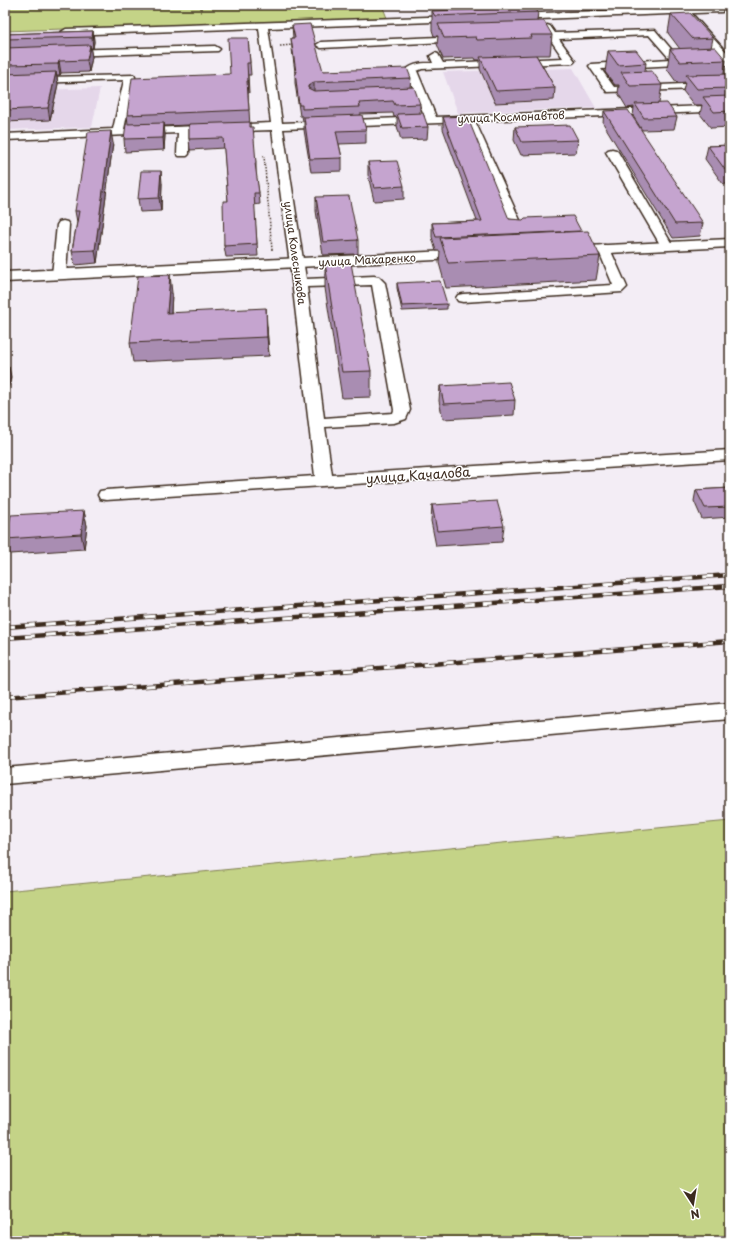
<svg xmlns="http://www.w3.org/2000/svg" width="735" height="1246" viewBox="0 0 735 1246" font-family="'Playpen Sans',sans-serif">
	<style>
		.built { fill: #e5d7ea }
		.green { fill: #c4d387; stroke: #807e52 }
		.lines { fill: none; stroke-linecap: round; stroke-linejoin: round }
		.minor-casing { stroke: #3b2a1e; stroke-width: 3 }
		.major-casing { stroke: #3b2a1e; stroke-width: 3 }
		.path { stroke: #3b2a1e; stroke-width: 1.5; stroke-dasharray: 1.5 1.5; stroke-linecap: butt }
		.minor { fill: #fff; fill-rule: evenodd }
		.major { fill: #fff; fill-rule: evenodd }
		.rail-casing { stroke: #3b2a1e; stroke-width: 4.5 }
		.rail { stroke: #fff; stroke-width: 3; stroke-dasharray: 10; stroke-linecap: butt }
		.wall { fill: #a98db2; stroke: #3b2a1e }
		.shaded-wall { fill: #8a7391; stroke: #3b2a1e }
		.building { fill: #c5a4cf; stroke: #3b2a1e }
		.labels { text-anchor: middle; stroke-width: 3; stroke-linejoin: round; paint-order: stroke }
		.far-street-label { font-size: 11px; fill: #3b2a1e; stroke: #fff }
		.street-label { font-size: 13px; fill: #3b2a1e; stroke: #fff }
	</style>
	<rect width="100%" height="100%" fill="#f3edf5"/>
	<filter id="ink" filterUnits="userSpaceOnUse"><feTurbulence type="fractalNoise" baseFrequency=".025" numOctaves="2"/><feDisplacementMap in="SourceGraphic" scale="8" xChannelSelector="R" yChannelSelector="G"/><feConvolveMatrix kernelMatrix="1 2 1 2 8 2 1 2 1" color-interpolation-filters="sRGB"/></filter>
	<g filter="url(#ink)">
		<g class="built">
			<path d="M573 68 596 108 458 113 443 72Z"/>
			<path d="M100 88 92 127 5 130V91Z"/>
		</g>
		<g class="green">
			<path d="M5 5H382L387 18 5 31Z"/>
			<path d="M730 821V1241H5V891Z"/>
		</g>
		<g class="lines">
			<g class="minor-casing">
				<g id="minor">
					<path d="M719 7 723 10 722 12 512 20 507 17 512 14Z"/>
					<path d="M457 16 462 19 460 21 268 28 282 123 425 117 406 70C413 63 423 63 433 63L430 56 435 53 438 54 443 63 563 58 550 39 526 40 521 37 526 34 546 33 542 28 547 25 550 26 555 33 655 30 682 62 677 65 601 69 614 87 730 82V88L607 92 589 66 591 64 670 59 649 35 559 39 575 61 573 63 422 69 417 71 436 117 730 105V111L475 121 524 229 522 232H514L512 229 465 122 283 129 306 279 374 276 379 277 385 283 410 410 406 419 394 423 325 427 332 475 730 450V460L106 500 100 499 98 495 100 491 106 490 315 476 290 264 272 130 189 133V154L187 156H179L177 154 178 133 5 140V134L113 129 124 80 5 84V78L134 75 135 77 124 129 271 123 259 28 66 35 61 32 66 29ZM372 285 394 410 393 413 324 418 307 287Z"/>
					<path d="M463 36 466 37 468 39 466 41 321 48 316 45 321 42Z"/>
					<path d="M215 46 220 49 218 51 64 56 59 53 64 50Z"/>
					<path d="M612 149 616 150 618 152 673 246 672 249H662L661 246 606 152 608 150Z"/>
					<path d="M63 221 67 222 69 225 66 275 64 278H54L52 275 57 225 59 222Z"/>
					<path d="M604 245 609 246 610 249 627 287 622 292 463 302 458 301 456 298 458 295 463 294 613 285 598 249 599 246Z"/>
					<path d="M730 703V719L5 784V768Z"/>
				</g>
			</g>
			<g class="major-casing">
				<g id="major">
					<path d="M673 5H684L730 56V66L726 65Z"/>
					<path d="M730 239V247L567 255 562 254 560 251 562 248 567 247Z"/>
					<path d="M469 250 474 252 477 255 474 258 5 282V272Z"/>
				</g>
			</g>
			<g class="path">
				<path d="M201 5V14"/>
				<path d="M280 46 293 45"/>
				<path d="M264 156 272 250"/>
			</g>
			<use href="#minor" class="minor"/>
			<use href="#major" class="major"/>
			<g class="rail-casing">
				<g id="rail">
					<path d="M5 627 730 575"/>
					<path d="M5 638 730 586"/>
					<path d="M5 697 730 641"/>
				</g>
			</g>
			<use href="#rail" class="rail"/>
		</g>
		<g class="wall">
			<path d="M432 11 538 12 537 21 552 35 550 55H536L555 88 554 100 495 103 480 69V60H476L475 58 443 59 437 44 438 36H434L432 30Z"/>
			<path d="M671 14 713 38 711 48 726 60 724 74H730V127L711 128 700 114 702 105H694L683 91 685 82 677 83 667 69 670 49H680L668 33Z"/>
			<path d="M292 25 323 71 411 78 410 87 420 104V113L428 127 427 139 401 140 397 126V117H394L393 113 360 114 366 130V143L339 144 342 158V171L311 172 304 130V121H303L302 116H300L295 83V72L292 49 291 38H293Z"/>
			<path d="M93 31 94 42 93 48H90L92 57 89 72 61 73 60 75H57L58 84 50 120 5 122V34Z"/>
			<path d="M248 38 251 75H248L249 93H248L250 127 256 163V174L259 193 260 204 254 205 258 256 226 257 224 246 228 201 224 148 190 150 189 139V125L164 126 165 135 164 150 125 152 124 139 128 124 127 115 230 74Z"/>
			<path d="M608 51 646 63 645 71 662 85 659 103 677 117 674 129 642 130 633 116 634 107 627 108 618 93 619 85H615L605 72Z"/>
			<path d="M604 111 703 223 700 236 673 238 603 123Z"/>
			<path d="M443 117 509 219 581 231 580 232 600 256 596 280 446 288 439 263 440 251H436L432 237V223L477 221 443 129Z"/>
			<path d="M515 127 578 140 576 153 521 155 514 140Z"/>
			<path d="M113 143 97 263 75 265 72 251 77 222 75 211Z"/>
			<path d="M730 145V184H723L705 159 708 146Z"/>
			<path d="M368 162 404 186V199L374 201 368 175Z"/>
			<path d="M162 183 161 211 140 212 138 199Z"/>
			<path d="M316 197 358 240V254L323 255 316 211Z"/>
			<path d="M325 263 371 371V397L342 398 325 288Z"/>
			<path d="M397 283 447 304V309L402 311 397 288Z"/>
			<path d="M172 293 171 312 267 327 269 356 133 362 130 343Z"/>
			<path d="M440 386 515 400 514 415 443 419 439 401Z"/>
			<path d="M730 488V517L702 519 694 501 696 490Z"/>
			<path d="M432 505 504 526 502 542 436 546 431 521Z"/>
			<path d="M84 511 87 526 84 549 10 554 6 539Z"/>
		</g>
		<g class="shaded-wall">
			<path d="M93 31 94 42 93 48 92 37Z"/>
			<path d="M90 45 92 57 89 72 87 60Z"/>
			<path d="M59 61 61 73 60 75 58 64Z"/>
			<path d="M56 72 58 84 50 120 48 108Z"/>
			<path d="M314 82V94L308 97V86Z"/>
			<path d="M164 123 165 135 164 150 163 138Z"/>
			<path d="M111 131 113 143 97 263 95 250Z"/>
			<path d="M161 171 162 183 161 211 159 198Z"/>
			<path d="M170 275 172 293 170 331 167 313Z"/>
			<path d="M266 308 267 327 269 356 267 337Z"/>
			<path d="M9 367 11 377 5 402V384Z"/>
			<path d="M84 511 87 526 84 549 81 534Z"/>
		</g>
		<g class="building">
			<path d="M535 7 538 12 435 16 432 11Z"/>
			<path d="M690 13 713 38 693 39 671 14Z"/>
			<path d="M544 21 552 35H531L532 38 477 40 476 37 444 38 438 24Z"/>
			<path d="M310 24 323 71 407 68 411 78 314 82 308 86V88L314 91 414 87 420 104 395 105 393 101 359 103 360 107 302 109V105H299L295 72H296L291 38H295L292 25Z"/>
			<path d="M93 31 92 37 5 39V34Z"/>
			<path d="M228 38H248L250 63H247L248 81H247L249 110 127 115 132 78 230 74Z"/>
			<path d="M90 45 87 60 59 61 58 64 5 65V48Z"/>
			<path d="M715 47 726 60 680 62 670 49Z"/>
			<path d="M636 50 646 63 618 65 608 51Z"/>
			<path d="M536 55 555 88 496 91 480 57Z"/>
			<path d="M652 71 662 85 630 86 621 72Z"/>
			<path d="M56 72 48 108 5 110V74Z"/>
			<path d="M730 74V88L697 89 686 75Z"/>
			<path d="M730 96V111L714 112 703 97Z"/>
			<path d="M667 103 677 117 644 118 635 104Z"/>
			<path d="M628 110 703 223 675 224 604 111Z"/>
			<path d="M423 113 428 127 402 128 397 114Z"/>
			<path d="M362 115 366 130 336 131 342 158 310 159 304 117Z"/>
			<path d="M467 116 509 219 523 220 525 218 573 216 581 231 436 237 432 223 482 221 443 117Z"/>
			<path d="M250 122V127H253L256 163H255L259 193H254L257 244 224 246 223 201H228L223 138 189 139V124Z"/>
			<path d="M164 123 163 138 124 139 126 124Z"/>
			<path d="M570 125 578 140 522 142 515 127Z"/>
			<path d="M111 131 95 250 72 251 79 211H75L88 132Z"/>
			<path d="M730 145V171H726L708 146Z"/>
			<path d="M397 161 404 186 374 188 368 162Z"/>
			<path d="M141 171H161L159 198 138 199Z"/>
			<path d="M349 196 358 240 323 242 316 197Z"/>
			<path d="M588 231 600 256 448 263 440 238Z"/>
			<path d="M325 263H351L371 371 342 372Z"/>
			<path d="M170 275 167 313 266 308 267 337 130 343 138 276Z"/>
			<path d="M440 281 447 304 402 306 397 283Z"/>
			<path d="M5 367H9L5 384Z"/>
			<path d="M509 382 515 400 444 404 440 386Z"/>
			<path d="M730 488V507L705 508 696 490Z"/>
			<path d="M497 501 504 526 437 531 432 505Z"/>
			<path d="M84 511 81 534 6 539 11 515Z"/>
		</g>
	</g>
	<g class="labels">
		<g class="far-street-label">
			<text transform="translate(511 117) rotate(-2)" y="4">улица Космонавтов</text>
			<text transform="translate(295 253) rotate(82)" y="4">улица Колесникова</text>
			<text transform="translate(367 260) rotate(-3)" y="4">улица Макаренко</text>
		</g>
		<g class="street-label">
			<text transform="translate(418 475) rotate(-4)" y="5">улица Качалова</text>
		</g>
	</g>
	<rect width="735" height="1246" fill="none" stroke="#fff" stroke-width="20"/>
	<rect x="10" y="10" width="715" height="1226" fill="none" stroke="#3b2a1e" stroke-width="1.5" filter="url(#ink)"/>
	<g transform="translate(693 1204) rotate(168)" stroke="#ffffff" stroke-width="3" paint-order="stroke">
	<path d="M0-3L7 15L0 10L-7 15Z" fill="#3b2a1e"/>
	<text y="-6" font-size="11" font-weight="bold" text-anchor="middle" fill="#3b2a1e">N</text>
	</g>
</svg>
